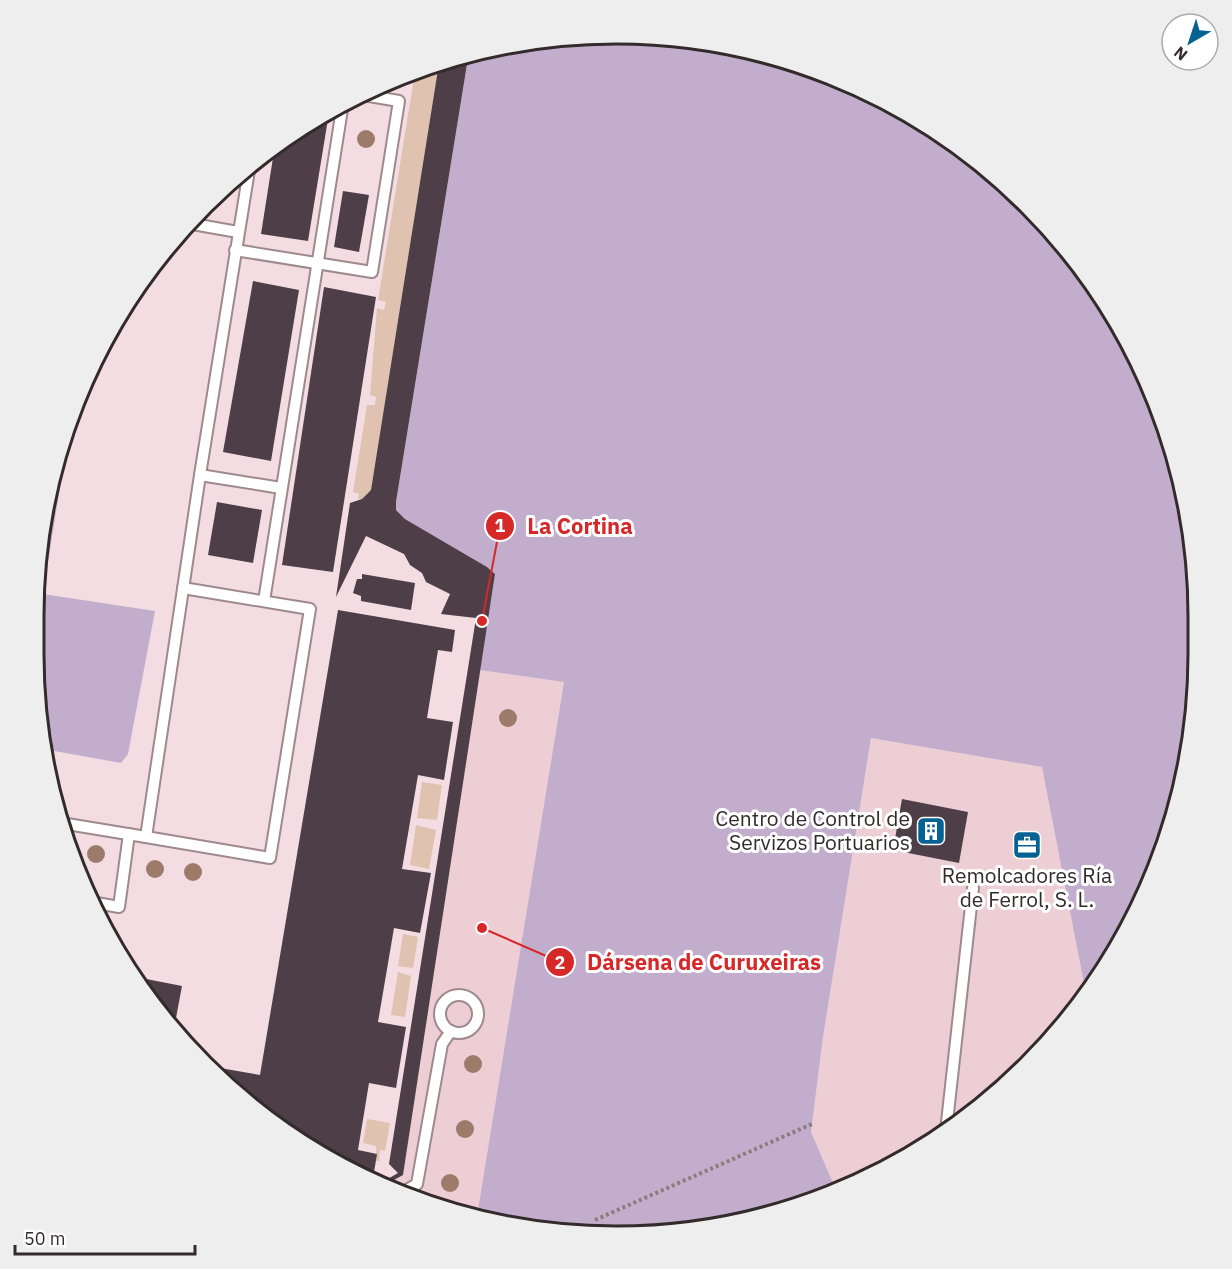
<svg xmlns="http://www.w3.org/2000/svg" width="1232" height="1269" viewBox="0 0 1232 1269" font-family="'IBM Plex Sans',sans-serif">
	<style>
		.built { fill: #edced5 }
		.green { fill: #dfc2b0 }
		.water { fill: #c2aecc }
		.building { fill: #4d3e48 }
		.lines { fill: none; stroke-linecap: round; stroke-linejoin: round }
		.service-casing { stroke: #9e898d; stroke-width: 14 }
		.path { stroke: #8b7c7f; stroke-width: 4; stroke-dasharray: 3 3; stroke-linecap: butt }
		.service { stroke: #fff; stroke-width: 10 }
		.tree { fill: #9d7b6a }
		.labels { text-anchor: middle; stroke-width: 6; stroke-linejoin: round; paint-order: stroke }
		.poi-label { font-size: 21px; fill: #332a2c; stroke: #fff; text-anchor: end }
		.rim { fill: none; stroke: #332a2c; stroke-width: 3 }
		.leader { fill: none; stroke: #d62828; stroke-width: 2 }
		.callout-dot { fill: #d62828; stroke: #fff; stroke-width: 2 }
		.mark-label { font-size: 18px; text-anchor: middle; font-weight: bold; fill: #fff }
		.callout-label { font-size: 22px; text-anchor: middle; font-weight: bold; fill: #d62828; stroke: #fff; stroke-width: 6; stroke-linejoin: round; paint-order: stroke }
	</style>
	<rect width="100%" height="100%" fill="#f4dde2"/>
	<g class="built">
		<path d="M480 670 564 682 477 1216 428 1205 385 1185 403 1175Z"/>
		<path d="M871 738 1042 767 1086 994 1055 1037 971 1116 874 1176 836 1190 811 1133 823 1037Z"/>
	</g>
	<g class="green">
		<path d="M439 63 371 490 362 499H358L359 494 353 492 367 405H375L376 397 370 395 377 308 384 310 386 302 378 300 415 72 422 73 423 69Z"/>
		<path d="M422 782 442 785 437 820 417 818Z"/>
		<path d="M416 825 436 830 429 869 410 865Z"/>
		<path d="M403 934 418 937 413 968 398 966Z"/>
		<path d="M398 972 411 976 405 1017 391 1015Z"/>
		<path d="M367 1119 390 1123 385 1151 380 1150 379 1161H376V1146L363 1143Z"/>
	</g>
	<g class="water">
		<path d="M578 34 692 38 804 64 908 111 1001 178 1079 261 1139 358 1179 465 1198 578 1194 729 1168 840 1121 944 1086 994 1042 767 871 738 823 1037 811 1132 836 1190 767 1216 654 1235 540 1231 477 1216 564 682 480 670 495 574 487 567 405 519 396 510V502L469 52Z"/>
		<path d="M72 411 43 594 155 611 128 754 121 763 43 749 33 653 38 540 64 428Z"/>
	</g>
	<g class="building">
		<path d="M469 52 396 502V510L405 519 487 567 495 574 403 1175 385 1185 366 1177 386 1180 398 1173 389 1164 476 618 441 614 450 594 426 582 422 573 410 565 404 554 366 536 336 597 350 503 362 499 371 490 439 63Z"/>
		<path d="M411 73 410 80 398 78 407 75Z"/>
		<path d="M319 117 328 119 308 241 261 234 275 145Z"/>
		<path d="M343 191 369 195 359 252 334 247Z"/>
		<path d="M253 281 299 290 271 461 223 452Z"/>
		<path d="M324 287 376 297 333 572 282 565Z"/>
		<path d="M217 502 262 510 253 563 208 555Z"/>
		<path d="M362 574 415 583 411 610 361 601V596L353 593 357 579H362Z"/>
		<path d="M338 610 455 630 452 652 438 650 427 718 453 722 444 780 418 775 402 869 431 873 420 933 394 928 378 1022 406 1027 396 1088 369 1083 358 1150 377 1154 374 1172H356L324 1158 203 1065 260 1075Z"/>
		<path d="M902 799 968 812 959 863 893 850Z"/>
		<path d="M131 976 182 986 174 1029 131 977Z"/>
	</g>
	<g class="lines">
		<g class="service-casing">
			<g id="service">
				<path d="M187 223 238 232"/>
				<path d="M235 250 372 272 399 101 357 94"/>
				<path d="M200 475 281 488"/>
				<path d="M264 601 343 103"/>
				<path d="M61 823 146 837 200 475 250 164"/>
				<path d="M146 837 270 858 310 609 183 588"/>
				<path d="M91 902 119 907 129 834"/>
				<circle cx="459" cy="1014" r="19"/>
				<path d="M946 1131 973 888"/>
				<path d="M402 1193 417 1184 442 1044 451 1031"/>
			</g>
		</g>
		<path class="path" d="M595 1220 812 1124"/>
		<use href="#service" class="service"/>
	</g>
	<g class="tree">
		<circle cx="366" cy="139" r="9"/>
		<circle cx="508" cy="718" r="9"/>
		<circle cx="96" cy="854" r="9"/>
		<circle cx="155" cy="869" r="9"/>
		<circle cx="193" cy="872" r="9"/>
		<circle cx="473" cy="1064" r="9"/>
		<circle cx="465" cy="1129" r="9"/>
		<circle cx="450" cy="1183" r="9"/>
	</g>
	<defs>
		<g id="building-square" transform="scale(1.5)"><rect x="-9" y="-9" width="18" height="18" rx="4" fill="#066293" stroke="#fff"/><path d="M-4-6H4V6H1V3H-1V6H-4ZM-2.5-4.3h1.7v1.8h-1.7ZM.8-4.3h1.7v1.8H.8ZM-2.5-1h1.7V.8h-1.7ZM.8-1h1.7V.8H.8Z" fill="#fff"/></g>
		<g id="office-square" transform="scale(1.5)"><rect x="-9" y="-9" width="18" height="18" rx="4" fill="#066293" stroke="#fff"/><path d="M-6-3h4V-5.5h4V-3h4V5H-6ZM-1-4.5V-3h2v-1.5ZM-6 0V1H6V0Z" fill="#fff"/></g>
	</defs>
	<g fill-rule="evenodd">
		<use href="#building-square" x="931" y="831"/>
		<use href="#office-square" x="1027" y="845"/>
	</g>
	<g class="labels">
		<g class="poi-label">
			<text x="910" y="826">Centro de Control de<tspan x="910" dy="24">Servizos Portuarios</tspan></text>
			<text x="1027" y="883" text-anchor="middle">Remolcadores Ría<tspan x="1027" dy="24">de Ferrol, S. L.</tspan></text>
		</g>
	</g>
	<path d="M0 0H1232V1269H0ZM616 44H616A572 572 0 0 1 1188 616V654A572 572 0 0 1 616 1226H616A572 572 0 0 1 44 654V616A572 572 0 0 1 616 44Z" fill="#efeeee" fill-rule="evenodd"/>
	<path class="rim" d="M616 44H616A572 572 0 0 1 1188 616V654A572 572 0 0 1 616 1226H616A572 572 0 0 1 44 654V616A572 572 0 0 1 616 44Z"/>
	<path class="leader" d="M482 621L500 526M482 928L560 962"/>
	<g class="callout-dot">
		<circle cx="482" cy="621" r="6"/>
		<circle cx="482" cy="928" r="6"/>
		<circle cx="500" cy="526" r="15"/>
		<circle cx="560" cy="962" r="15"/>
	</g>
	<g class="mark-label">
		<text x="500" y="532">1</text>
		<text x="560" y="969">2</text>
	</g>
	<g class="callout-label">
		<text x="580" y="534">La Cortina</text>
		<text x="704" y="970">Dársena de Curuxeiras</text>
	</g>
	<g transform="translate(1190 42) rotate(219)"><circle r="28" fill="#ffffff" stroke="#adaaab" stroke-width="1.5"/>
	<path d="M0-4.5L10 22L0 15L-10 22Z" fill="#066293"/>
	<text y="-9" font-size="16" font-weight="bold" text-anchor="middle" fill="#332a2c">N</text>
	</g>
	<path d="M15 1245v9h180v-9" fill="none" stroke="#332a2c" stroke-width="3"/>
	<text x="24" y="1245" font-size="18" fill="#332a2c" stroke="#ffffff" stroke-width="4.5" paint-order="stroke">50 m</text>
</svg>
